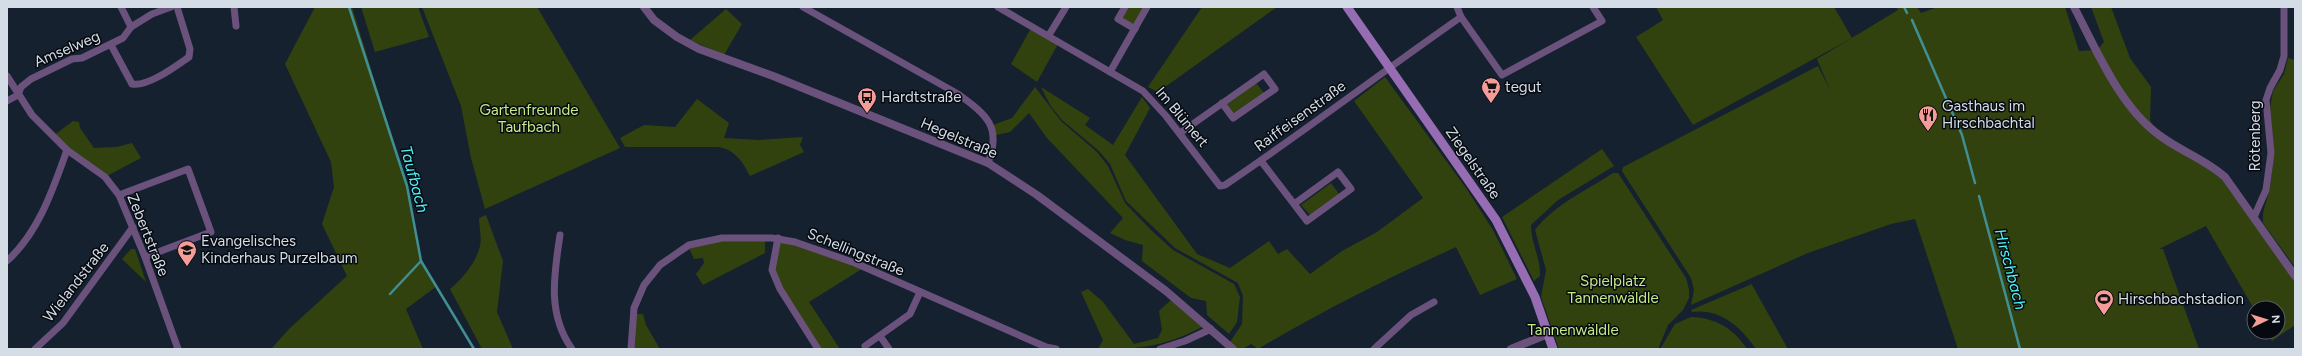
<svg xmlns="http://www.w3.org/2000/svg" width="2302" height="356" viewBox="0 0 2302 356" font-family="Figtree,sans-serif">
	<style>
		.green { fill: #31420f }
		.lines { fill: none; stroke-linecap: round; stroke-linejoin: round }
		.stream { stroke: #408f94; stroke-width: 2.5 }
		.minor { stroke: #6b527d; stroke-width: 7 }
		.tertiary { stroke: #6b527d; stroke-width: 8 }
		.secondary { stroke: #966db2; stroke-width: 9 }
		.labels { text-anchor: middle; stroke-width: 3; stroke-linejoin: round; paint-order: stroke }
		.street-label { font-size: 15px; fill: #d4dce6; stroke: #060a10 }
		.poi-label { font-size: 15px; fill: #d4dce6; stroke: #060a10; text-anchor: start }
		.park-label { font-size: 15px; fill: #c5eb87; stroke: #060a10 }
		.water-label { font-size: 16px; font-style: italic; fill: #4cf4f8; stroke: #060a10 }
	</style>
	<rect width="100%" height="100%" fill="#15212f"/>
	<g class="green">
		<path d="M315 7H352L407 186 421 261 437 286 406 309 423 349H271L290 328 347 276 322 224 334 187 331 162 285 64Z"/>
		<path d="M361 7H418L429 37 375 52Z"/>
		<path d="M422 7H537L620 148 485 209 471 158 461 106Z"/>
		<path d="M1127 7H1145L1134 26 1120 18Z"/>
		<path d="M1202 7H1277L1158 92 1148 87Z"/>
		<path d="M1656 7H1834L1852 38 1693 125 1636 37 1663 20Z"/>
		<path d="M1896 7H1917L1921 13 1938 7H2065L2079 51 2097 50 2104 42 2091 7H2111L2130 58 2151 87 2150 120 2159 136 2206 165 2221 177 2295 282V325L2272 341 2267 332H2278V308L2254 309 2206 226 2159 249H2163L2199 349H1958L1915 219 1891 224 1808 253 1691 305 1694 290 1691 278 1622 171 1623 167 1818 66 1830 90 1817 59 1898 10Z"/>
		<path d="M726 9 742 24 724 55 690 40Z"/>
		<path d="M1031 28 1058 44 1037 82 1011 64Z"/>
		<path d="M2288 58 2295 60V267L2263 223V213L2270 188 2274 153 2270 108 2273 91 2284 74Z"/>
		<path d="M1385 77 1466 188 1493 230 1517 279 1480 295 1456 247C1388 278 1322 311 1258 349L1251 344 1243 349H1239L1230 342 1242 324 1243 296 1238 283 1175 248 1126 201 1110 164 1099 151 1062 120 1050 105 1041 87 1090 118 1085 125 1113 145 1142 97 1150 108 1125 155 1197 254 1230 268 1269 241 1278 254 1287 249 1310 274 1342 251 1377 232 1423 198 1354 101Z"/>
		<path d="M1256 83 1264 93 1234 114 1227 104Z"/>
		<path d="M1035 87 1061 121 1097 152 1108 166 1125 203 1151 230 1173 250 1234 284 1240 297 1237 322 1229 334 1207 315 1206 301 1191 298 1142 261 1143 245 1125 240 1110 233 1123 218 1047 138 1029 113 1010 132 996 135 993 125 1012 118Z"/>
		<path d="M697 99 729 123 724 138 759 140 803 137 800 145 804 152 750 176C743 162 735 150 719 147H625L620 138 644 125 675 127Z"/>
		<path d="M73 121 79 122 80 128 94 148 117 147 132 143 141 158 105 177 53 136Z"/>
		<path d="M1602 149 1614 166 1558 200 1531 225C1531 243 1541 259 1540 276L1534 281 1502 217Z"/>
		<path d="M1613 173H1618L1686 278 1689 289V298L1683 310 1668 325 1658 349H1559L1541 297 1546 270 1535 230C1555 204 1586 191 1613 173Z"/>
		<path d="M1331 183 1339 194 1310 215 1301 205Z"/>
		<path d="M486 215 503 261 497 312 513 349H482L450 289C462 279 476 263 480 246 482 238 479 226 479 218Z"/>
		<path d="M778 238 865 267 809 302 840 349H818L772 270Z"/>
		<path d="M765 240V253L703 285 696 274 704 263 703 258 694 259 689 248 721 241Z"/>
		<path d="M131 249H135L146 282 122 259Z"/>
		<path d="M1752 284V285L1788 349H1756C1741 327 1720 308 1692 312L1691 310Z"/>
		<path d="M1088 289 1103 302 1134 344 1158 338 1162 330 1159 311 1171 300 1202 327C1163 347 1141 349 1098 349L1103 340 1081 292Z"/>
		<path d="M636 314H643L646 325 660 349H633Z"/>
		<path d="M1691 317C1716 318 1733 328 1747 349H1660L1675 324Z"/>
	</g>
	<g class="lines">
		<g class="stream">
			<path d="M349 7 407 186 421 261 474 349"/>
			<path d="M1904 7 1907 13"/>
			<path d="M1912 20 1962 135 1975 183"/>
			<path d="M1979 196 2020 349"/>
			<path d="M390 294 421 261"/>
		</g>
		<g class="minor">
			<path d="M121 7 131 27"/>
			<path d="M234 7 236 26"/>
			<path d="M803 7 958 94C987 115 1002 127 988 163"/>
			<path d="M998 7 1143 91 1166 116 1220 186 1225 185C1305 131 1382 72 1461 17L1502 75 1602 21 1593 7"/>
			<path d="M1125 7 1118 19 1135 29"/>
			<path d="M1457 7 1461 17"/>
			<path d="M1049 35 1066 7"/>
			<path d="M111 45 132 84C148 87 176 66 189 57L190 49 177 7"/>
			<path d="M1110 72 1147 7"/>
			<path d="M7 76 32 115 67 150 105 177 119 195 145 257 178 349"/>
			<path d="M18 95 21 87 31 79 72 59 82 58 123 38 131 27 152 14 171 7"/>
			<path d="M7 101 18 95"/>
			<path d="M1180 133 1264 74 1275 89 1233 118 1222 103"/>
			<path d="M1261 161 1307 221 1351 189 1338 172 1294 204"/>
			<path d="M119 195 188 169 211 232 145 257"/>
			<path d="M2254 217 2266 190 2271 153 2266 100 2270 88 2280 70 2284 56V7"/>
			<path d="M560 235C554 275 547 314 572 349"/>
			<path d="M778 238 772 270 780 289 818 349"/>
			<path d="M7 261C39 232 53 189 67 150"/>
			<path d="M880 336 889 349"/>
			<path d="M865 346 910 314 920 292"/>
			<path d="M35 349 63 323 133 227"/>
			<path d="M631 349 634 308 644 285 660 265 689 245 722 238H772L795 242 855 263 1046 347 1056 349"/>
			<path d="M1160 349 1185 341 1211 329"/>
			<path d="M1374 349 1411 315 1434 302"/>
		</g>
		<g class="tertiary">
			<path d="M644 7 654 20 677 37 699 49 773 76 988 163 1037 195 1166 291 1233 349"/>
			<path d="M2074 7C2096 49 2120 107 2159 135 2180 151 2205 159 2225 177L2295 276"/>
			<path d="M1511 349 1548 334"/>
		</g>
		<path class="secondary" d="M1347 7 1496 220 1535 297 1553 349"/>
	</g>
	<defs>
		<g id="supermarket-pin" transform="scale(1)"><path d="M0 17L-7.5 6A9.5 9.5 0 1 1 7.5 6Z" fill="#f59b98" stroke="#060a10"/><path d="M-6-5.5h2.5l.6 2H6L4.5 2H-2.5L-4.4-4H-6ZM-1.5 3.2a1.3 1.3 0 1 0 .1 0ZM3 3.2a1.3 1.3 0 1 0 .1 0Z" fill="#111"/></g>
		<g id="bus-pin" transform="scale(1)"><path d="M0 17L-7.5 6A9.5 9.5 0 1 1 7.5 6Z" fill="#f59b98" stroke="#060a10"/><path d="M-5-6H5V4H4V6H2V4H-2V6H-4V4H-5ZM-3.5-4V0h7V-4ZM-3.5 1.2v1.5H-2V1.2ZM2 1.2v1.5H3.5V1.2Z" fill="#111"/></g>
		<g id="restaurant-pin" transform="scale(1)"><path d="M0 17L-7.5 6A9.5 9.5 0 1 1 7.5 6Z" fill="#f59b98" stroke="#060a10"/><path d="M-5-6h1v4h1v-4h1v4h1v-4h1v5L-1.5 .5V6h-2V.5L-5-1ZM5-6V6H3V1.5H1.5Q1.5-4 5-6Z" fill="#111"/></g>
		<g id="school-pin" transform="scale(1)"><path d="M0 17L-7.5 6A9.5 9.5 0 1 1 7.5 6Z" fill="#f59b98" stroke="#060a10"/><path d="M0-5L7-2L0 1L-7-2ZM-4 1L0 2.5L4 1V4Q0 6-4 4Z" fill="#111"/></g>
		<g id="stadium-pin" transform="scale(1)"><path d="M0 17L-7.5 6A9.5 9.5 0 1 1 7.5 6Z" fill="#f59b98" stroke="#060a10"/><path d="M0-5a6.5 5 0 1 0 0 10a6.5 5 0 1 0 0-10ZM-3.5-1.8h7v3.6h-7Z" fill="#111"/></g>
	</defs>
	<g fill-rule="evenodd">
		<use href="#supermarket-pin" x="1491" y="87"/>
		<use href="#bus-pin" x="867" y="97"/>
		<use href="#restaurant-pin" x="1928" y="115"/>
		<use href="#school-pin" x="187" y="250"/>
		<use href="#stadium-pin" x="2104" y="299"/>
	</g>
	<g class="labels">
		<g class="street-label">
			<text transform="translate(67 49) rotate(-23)" y="5">Amselweg</text>
			<text transform="translate(1300 116) rotate(-36)" y="5">Raiffeisenstraße</text>
			<text transform="translate(1182 117) rotate(50)" y="5">Im Blümert</text>
			<text transform="translate(2255 136) rotate(-90)" y="5">Rötenberg</text>
			<text transform="translate(959 138) rotate(23)" y="5">Hegelstraße</text>
			<text transform="translate(1473 163) rotate(55)" y="5">Ziegelstraße</text>
			<text transform="translate(148 235) rotate(68)" y="5">Zebertstraße</text>
			<text transform="translate(856 252) rotate(22)" y="5">Schellingstraße</text>
			<text transform="translate(76 282) rotate(-52)" y="5">Wielandstraße</text>
		</g>
		<g class="poi-label">
			<text x="1505" y="92">tegut</text>
			<text x="881" y="102">Hardtstraße</text>
			<text x="1942" y="111">Gasthaus im<tspan x="1942" dy="17">Hirschbachtal</tspan></text>
			<text x="201" y="246">Evangelisches<tspan x="201" dy="17">Kinderhaus Purzelbaum</tspan></text>
			<text x="2118" y="304">Hirschbachstadion</text>
		</g>
		<g class="park-label">
			<text x="529" y="115">Gartenfreunde<tspan x="529" dy="17">Taufbach</tspan></text>
			<text x="1613" y="286">Spielplatz<tspan x="1613" dy="17">Tannenwäldle</tspan></text>
			<text x="1573" y="335">Tannenwäldle</text>
		</g>
		<g class="water-label">
			<text transform="translate(415 179) rotate(75)" y="6">Taufbach</text>
			<text transform="translate(2011 269) rotate(75)" y="6">Hirschbach</text>
		</g>
	</g>
	<rect width="2302" height="356" fill="none" stroke="#d4dce6" stroke-width="16"/>
	<g transform="translate(2266 320) rotate(86)"><circle r="19" fill="#060a10" stroke="#585e66"/>
	<path d="M0-3L7 15L0 10L-7 15Z" fill="#f59b98"/>
	<text y="-6" font-size="11" font-weight="bold" text-anchor="middle" fill="#d4dce6">N</text>
	</g>
</svg>
